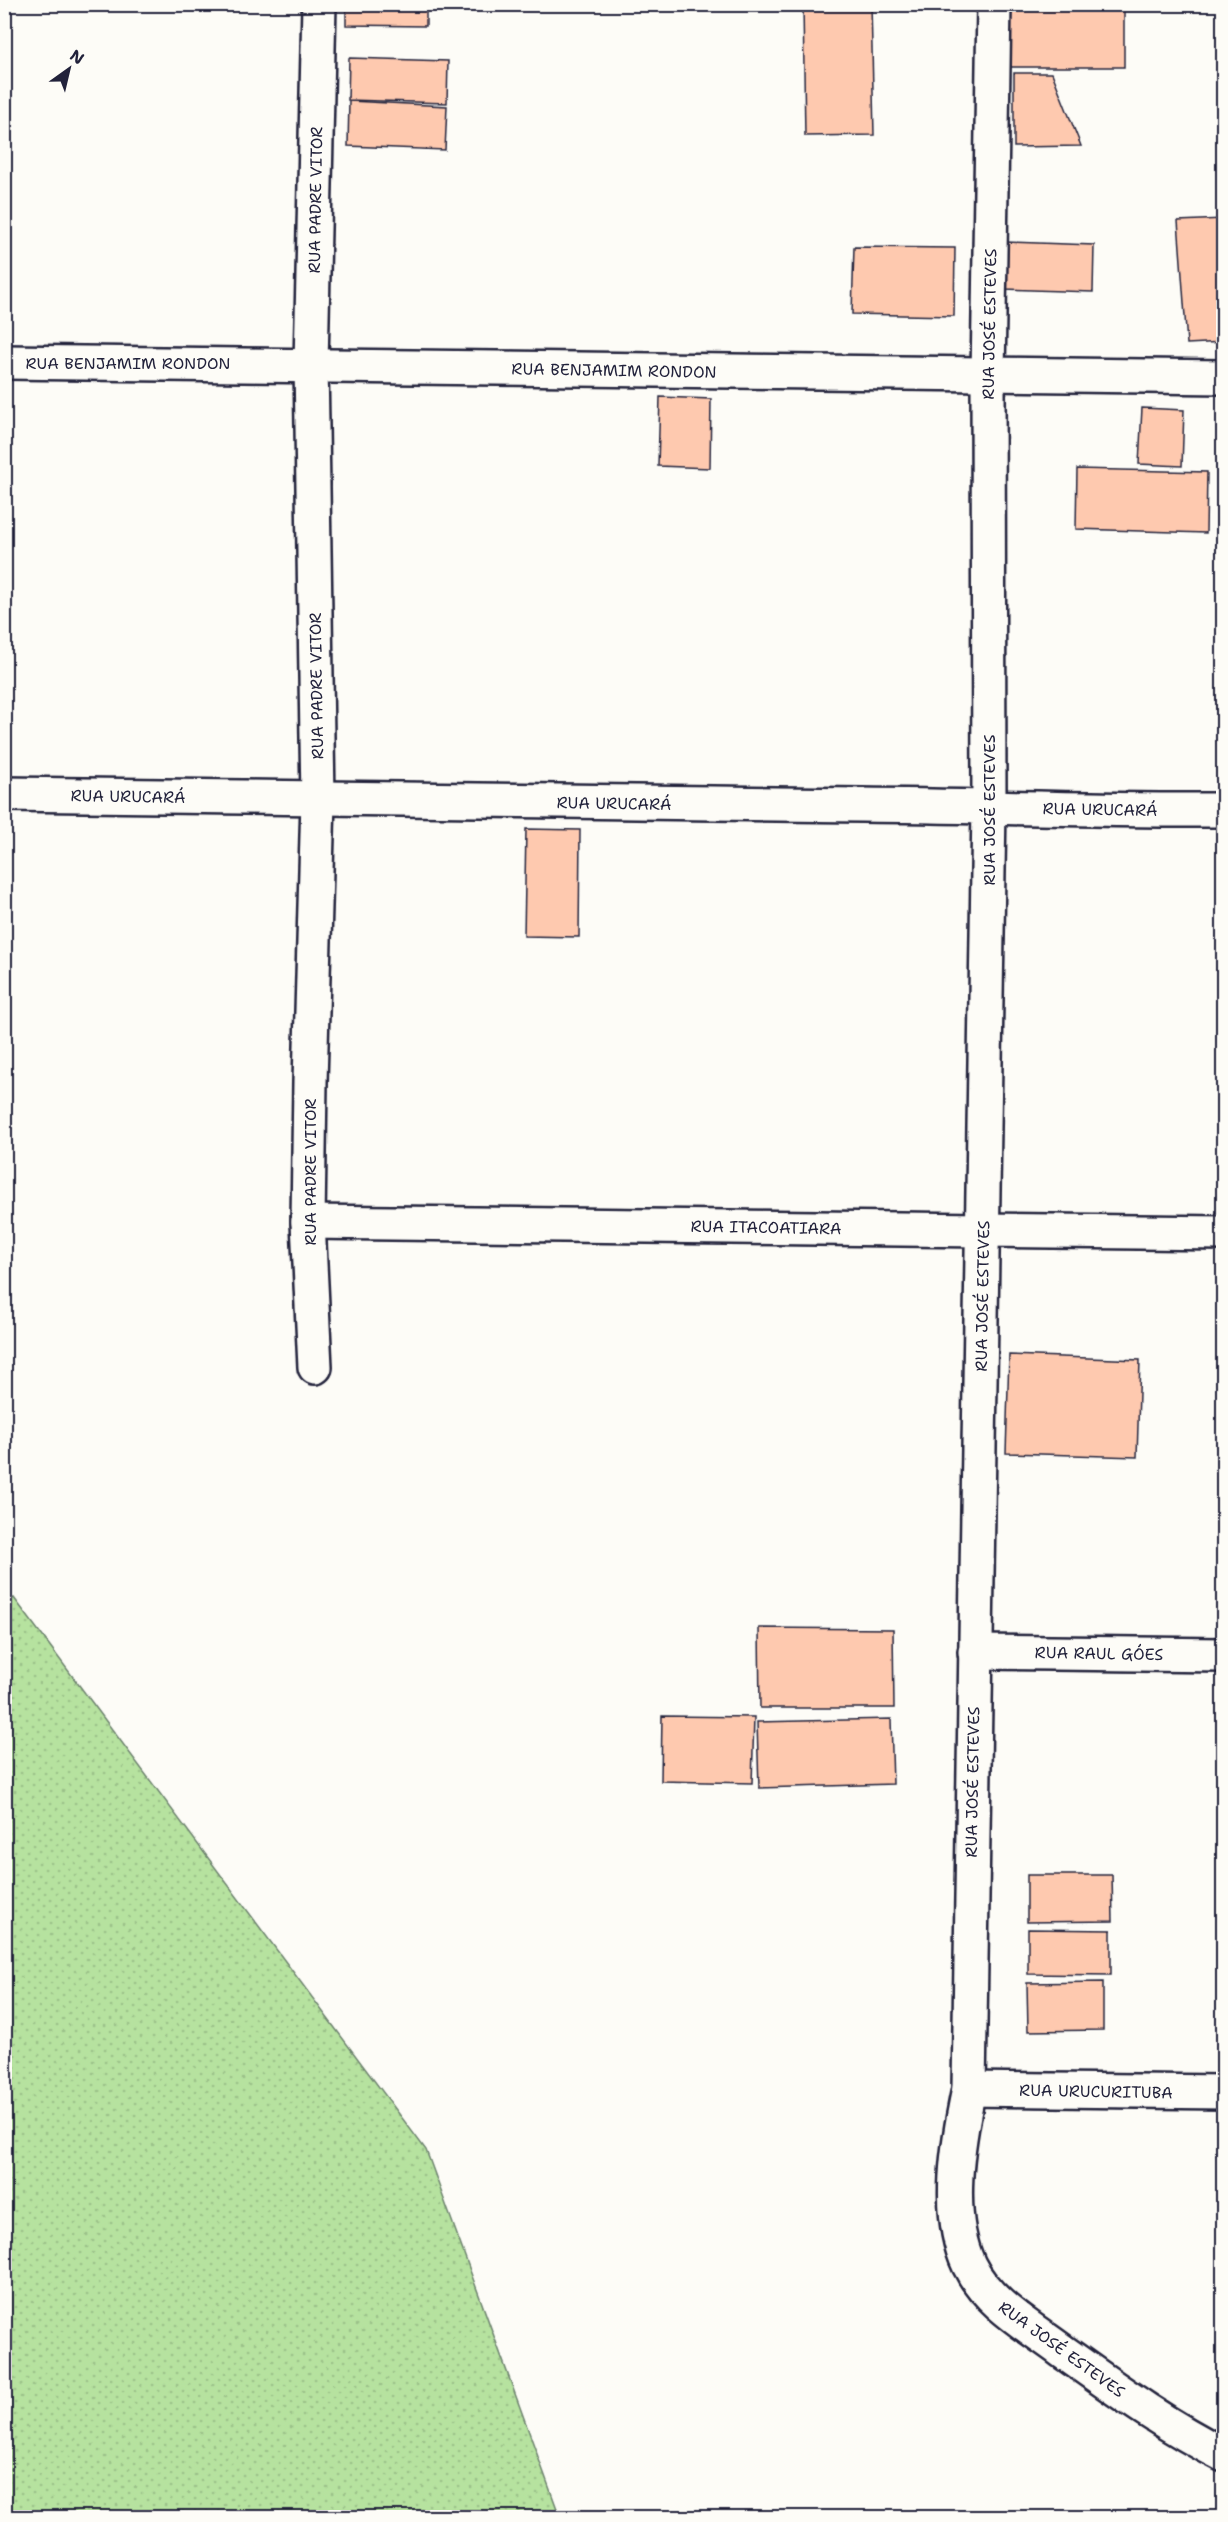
<svg xmlns="http://www.w3.org/2000/svg" width="1228" height="2522" viewBox="0 0 1228 2522" font-family="'Shantell Sans',sans-serif">
	<style>
		.park { fill: url(#park-dots); stroke: #6c826d; stroke-width: 1.5 }
		.building { fill: #fec9af; stroke: #22223b; stroke-width: 1.5 }
		.lines { fill: none; stroke-linecap: round; stroke-linejoin: round }
		.minor-casing { stroke: #22223b; stroke-width: 38 }
		.minor { stroke: #fdfcf7; stroke-width: 33 }
		.labels { text-anchor: middle; stroke-width: 6; stroke-linejoin: round; paint-order: stroke }
		.street-label { font-size: 16px; fill: #22223b; stroke: #fdfcf7 }
	</style>
	<defs>
		<pattern id="park-dots" width="8" height="8" patternUnits="userSpaceOnUse" patternTransform="scale(1.5)"><rect width="8" height="8" fill="#b6e29f"/><path d="M2 2h.1M6 6h.1" fill="none" stroke="#9cc28a" stroke-width="1.8" stroke-linecap="round"/></pattern>
	</defs>
	<rect width="100%" height="100%" fill="#fdfcf7"/>
	<filter id="ink" filterUnits="userSpaceOnUse"><feTurbulence type="fractalNoise" baseFrequency=".0167" numOctaves="2"/><feDisplacementMap in="SourceGraphic" scale="12" xChannelSelector="R" yChannelSelector="G"/><feConvolveMatrix kernelMatrix="1 2 1 2 8 2 1 2 1" color-interpolation-filters="sRGB"/></filter>
	<g filter="url(#ink)">
		<path class="park" d="M14 1598 426 2150 560 2517H5L4 1602Z"/>
		<g class="building">
			<path d="M346 4H426V26L346 25Z"/>
			<path d="M871 4 874 135 805 136 803 5Z"/>
			<rect x="1004" y="4" width="120" height="63"/>
			<path d="M349 58 448 61 447 103 348 100Z"/>
			<path d="M1014 73H1052L1081 146 1014 147Z"/>
			<path d="M349 101 447 106 445 150 348 146Z"/>
			<path d="M1224 219V342L1187 344 1178 221Z"/>
			<path d="M1006 242 1094 245 1093 292 1005 289Z"/>
			<path d="M854 247 955 248 954 316 852 314Z"/>
			<path d="M660 397 711 399 710 468 658 466Z"/>
			<path d="M1142 408 1184 410 1182 466 1139 464Z"/>
			<path d="M1077 469 1207 472 1206 533 1076 529Z"/>
			<path d="M526 829 580 830 579 937 524 936Z"/>
			<path d="M1009 1355 1140 1360 1137 1457 1006 1453Z"/>
			<path d="M759 1628 893 1629 894 1708H760Z"/>
			<path d="M662 1716 754 1717 752 1783 661 1781Z"/>
			<path d="M891 1719 893 1784 759 1788 757 1722Z"/>
			<path d="M1027 1875H1112L1113 1921 1027 1922Z"/>
			<path d="M1028 1929 1111 1930V1975L1028 1974Z"/>
			<path d="M1103 1982V2030L1028 2031 1027 1983Z"/>
		</g>
		<g class="lines">
			<g class="minor-casing">
				<g id="minor">
					<path d="M994 4 988 376 989 806 969 2089C958 2141 945 2214 969 2265 988 2304 1029 2326 1062 2351 1114 2388 1166 2426 1224 2455"/>
					<path d="M4 362 1224 377"/>
					<path d="M4 794C290 799 576 802 862 805 983 806 1103 811 1224 810"/>
					<path d="M308 1222 1224 1233"/>
					<path d="M315 1367 308 1222 310 1082 318 800 311 364 319 4"/>
					<path d="M975 1652 1224 1655"/>
					<path d="M969 2089 1224 2092"/>
				</g>
			</g>
			<use href="#minor" class="minor"/>
		</g>
	</g>
	<g class="labels">
		<g class="street-label">
			<text transform="translate(315 200) rotate(-89)" y="6">RUA PADRE VITOR</text>
			<text transform="translate(989 324) rotate(-89)" y="6">RUA JOSÉ ESTEVES</text>
			<text x="128" y="369">RUA BENJAMIM RONDON</text>
			<text transform="translate(614 370) rotate(1)" y="6">RUA BENJAMIM RONDON</text>
			<text transform="translate(316 686) rotate(-91)" y="6">RUA PADRE VITOR</text>
			<text transform="translate(128 796) rotate(1)" y="6">RUA URUCARÁ</text>
			<text transform="translate(614 803) rotate(1)" y="6">RUA URUCARÁ</text>
			<text transform="translate(1100 809) rotate(1)" y="6">RUA URUCARÁ</text>
			<text transform="translate(989 810) rotate(-90)" y="6">RUA JOSÉ ESTEVES</text>
			<text transform="translate(310 1172) rotate(-90)" y="6">RUA PADRE VITOR</text>
			<text transform="translate(766 1227) rotate(1)" y="6">RUA ITACOATIARA</text>
			<text transform="translate(982 1296) rotate(-89)" y="6">RUA JOSÉ ESTEVES</text>
			<text transform="translate(1099 1653) rotate(1)" y="6">RUA RAUL GÓES</text>
			<text transform="translate(972 1782) rotate(-89)" y="6">RUA JOSÉ ESTEVES</text>
			<text transform="translate(1096 2091) rotate(1)" y="6">RUA URUCURITUBA</text>
			<text transform="translate(1062 2349) rotate(36)" y="6">RUA JOSÉ ESTEVES</text>
		</g>
	</g>
	<rect width="1228" height="2522" fill="none" stroke="#fdfcf7" stroke-width="24"/>
	<rect x="12" y="12" width="1204" height="2498" fill="none" stroke="#22223b" stroke-width="2" filter="url(#ink)"/>
	<g transform="translate(69 69) rotate(34)" stroke="#fdfcf7" stroke-width="4.5" paint-order="stroke">
	<path d="M0-4.5L10 22L0 15L-10 22Z" fill="#22223b"/>
	<text y="-9" font-size="16" font-weight="bold" text-anchor="middle" fill="#22223b">N</text>
	</g>
</svg>
